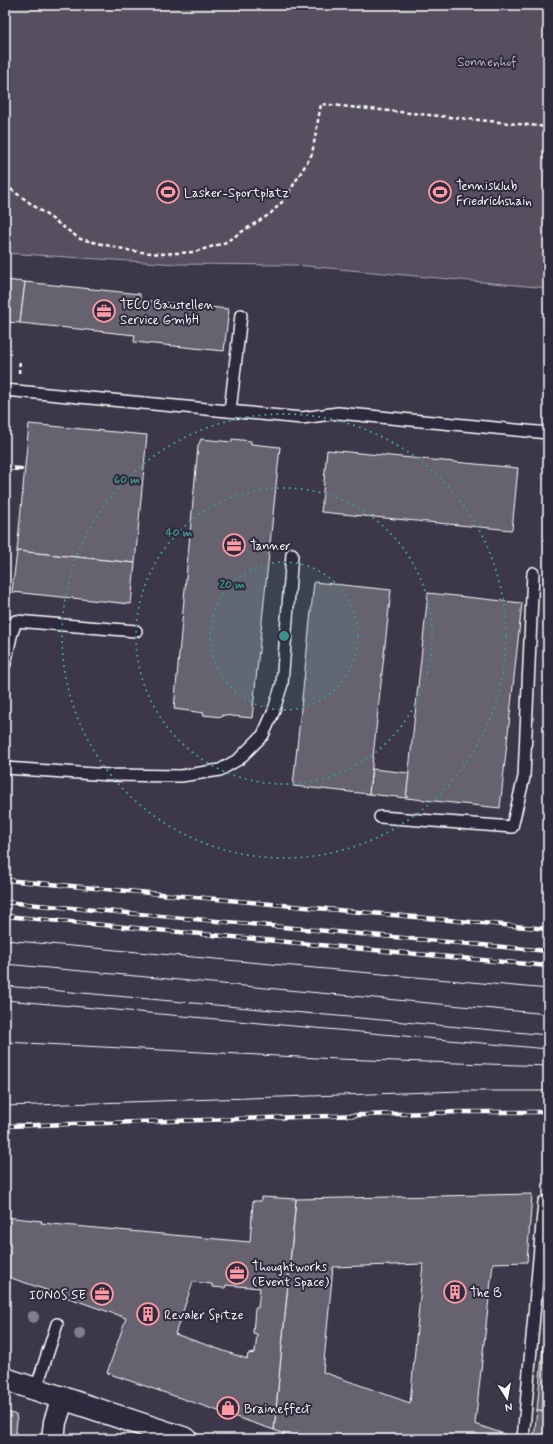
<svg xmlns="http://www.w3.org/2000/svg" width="553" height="1444" viewBox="0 0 553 1444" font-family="Mynerve,sans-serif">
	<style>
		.green { fill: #555060; stroke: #aaa8b0 }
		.building { fill: #666270; stroke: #fff; fill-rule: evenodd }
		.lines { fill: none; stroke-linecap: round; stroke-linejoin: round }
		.service-casing { stroke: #fff; stroke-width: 14 }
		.minor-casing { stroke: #fff; stroke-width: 25 }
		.path { stroke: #fff; stroke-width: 2.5; stroke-dasharray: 4 3; stroke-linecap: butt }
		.service { stroke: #2f2a3d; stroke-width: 11 }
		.minor { stroke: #2f2a3d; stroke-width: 22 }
		.tram { stroke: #fff; stroke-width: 1 }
		.rail-casing { stroke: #fff; stroke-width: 4.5 }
		.rail { stroke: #2f2a3d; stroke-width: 3; stroke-dasharray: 9; stroke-linecap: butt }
		.tree { fill: #827e8a }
		.ring { fill: none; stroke: #3f918b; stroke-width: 2; stroke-dasharray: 2 4 }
		.labels { text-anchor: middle; stroke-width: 4; stroke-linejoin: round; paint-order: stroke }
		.park-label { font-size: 13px; fill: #bbb9bf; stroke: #2f2a3d }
		.poi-label { font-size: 13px; fill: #fff; stroke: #2f2a3d; text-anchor: start }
		.centre { fill: #3f918b; stroke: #2f2a3d; stroke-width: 2 }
		.ring-label { font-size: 12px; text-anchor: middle; font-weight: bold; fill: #3f918b; stroke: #2f2a3d; stroke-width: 4; stroke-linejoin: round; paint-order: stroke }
	</style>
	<rect width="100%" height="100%" fill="#3c3749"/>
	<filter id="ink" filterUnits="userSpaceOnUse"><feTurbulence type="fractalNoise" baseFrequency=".025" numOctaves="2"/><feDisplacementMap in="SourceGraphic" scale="8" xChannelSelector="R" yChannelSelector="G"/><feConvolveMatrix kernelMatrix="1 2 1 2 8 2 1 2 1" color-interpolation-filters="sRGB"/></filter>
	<g filter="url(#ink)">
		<path class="green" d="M5 5H548V288L295 265 176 264 5 253Z"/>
		<g class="building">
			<path d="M5 280 25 282 20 323 5 322Z"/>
			<path d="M25 282 140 294V300L229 309 224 351 134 342 135 335 20 323Z"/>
			<path d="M29 424 147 435 135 563 17 551Z"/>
			<path d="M201 439 232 442V439L251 441V444L280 447 252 718 222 715V717L203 715 204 713 174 709 198 446Z"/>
			<path d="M327 450 518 468 512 530 321 512Z"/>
			<path d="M17 551 135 563 131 604 12 592Z"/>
			<path d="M314 582 391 590 369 794 293 786Z"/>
			<path d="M428 593 522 603 500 808 406 798Z"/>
			<path d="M372 769 409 773 406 798 369 794Z"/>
			<path d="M532 1194 527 1262 493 1263 475 1424 510 1436V1439H298L274 1430 296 1199ZM423 1264 410 1403 323 1372 333 1267Z"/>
			<path d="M261 1197 296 1199 274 1430 107 1373 126 1318 26 1283 8 1277 5 1285V1217L42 1221 41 1223 250 1242 253 1201H261ZM193 1282 212 1284V1287L225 1288 226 1285 260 1288 258 1308H255L253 1333 257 1334 255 1353 248 1354 247 1359 175 1334Z"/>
			<path d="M548 1291V1411L537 1410Z"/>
			<path d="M537 1410 548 1411V1439H534Z"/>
			<path d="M5 1411 16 1415 17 1421 15 1439H5Z"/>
		</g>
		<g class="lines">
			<g class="service-casing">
				<g id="service">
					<path d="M5 390 302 418 338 413 548 433"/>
					<path d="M230 411 241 315"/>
					<path d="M5 664 11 636 16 621 136 631"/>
					<path d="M5 768 109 775 181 776 220 770 239 759 263 735 273 713 282 684 292 554"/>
					<path d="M380 817 512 827 524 777 533 573"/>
					<path d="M36 1389 57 1324"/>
					<path d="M523 1439 544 1202H548"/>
				</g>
			</g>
			<g class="minor-casing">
				<g id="minor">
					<path d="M5 1379 186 1439"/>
					<path d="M53 1439 55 1422 63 1398"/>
				</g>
			</g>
			<g class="path">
				<path d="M5 185 80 239 132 251 160 254 194 252 224 243 270 214 285 199 312 154 321 104 548 127"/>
				<path d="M19 373 20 359"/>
			</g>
			<use href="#service" class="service"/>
			<use href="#minor" class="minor"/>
			<g class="tram">
				<path d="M5 940 548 989"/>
				<path d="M5 964 548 1014"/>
				<path d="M5 986 548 1035"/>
				<path d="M5 1000 548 1049"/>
				<path d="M5 1042 337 1059 548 1066"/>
				<path d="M5 1106 462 1091H548"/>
			</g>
			<g class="rail-casing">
				<g id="rail">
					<path d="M5 468 21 469"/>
					<path d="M5 880 548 929"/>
					<path d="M5 902 548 951"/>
					<path d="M5 916 548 966"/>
					<path d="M5 1126 461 1112H548"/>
				</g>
			</g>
			<use href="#rail" class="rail"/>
		</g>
		<g class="tree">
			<circle cx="33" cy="1317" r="6"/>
			<circle cx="80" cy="1334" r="6"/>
		</g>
	</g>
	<circle cx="284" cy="636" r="74" fill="#3f918b" fill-opacity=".12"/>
	<g class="ring">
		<circle cx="284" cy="636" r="74"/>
		<circle cx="284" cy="636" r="148"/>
		<circle cx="284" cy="636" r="222"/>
	</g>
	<defs>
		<g id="stadium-ring" transform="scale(1.15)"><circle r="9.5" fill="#2f2a3d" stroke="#ff9aa2" stroke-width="1.5"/><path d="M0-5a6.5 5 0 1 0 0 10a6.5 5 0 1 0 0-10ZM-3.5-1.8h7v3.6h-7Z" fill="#ff9aa2"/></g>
		<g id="office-ring" transform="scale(1.15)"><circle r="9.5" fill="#2f2a3d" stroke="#ff9aa2" stroke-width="1.5"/><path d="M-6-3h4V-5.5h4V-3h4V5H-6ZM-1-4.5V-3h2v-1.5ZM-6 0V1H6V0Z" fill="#ff9aa2"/></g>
		<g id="building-ring" transform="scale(1.15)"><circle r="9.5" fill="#2f2a3d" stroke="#ff9aa2" stroke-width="1.5"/><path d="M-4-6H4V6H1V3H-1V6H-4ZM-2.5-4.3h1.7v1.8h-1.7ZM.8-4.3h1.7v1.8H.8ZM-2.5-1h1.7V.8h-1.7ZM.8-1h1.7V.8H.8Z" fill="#ff9aa2"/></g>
		<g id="shop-ring" transform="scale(1.15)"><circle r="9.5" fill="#2f2a3d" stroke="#ff9aa2" stroke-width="1.5"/><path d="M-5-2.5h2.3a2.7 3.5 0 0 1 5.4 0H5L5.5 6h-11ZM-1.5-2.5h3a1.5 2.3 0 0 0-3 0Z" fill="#ff9aa2"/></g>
	</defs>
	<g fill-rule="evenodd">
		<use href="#stadium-ring" x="168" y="192"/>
		<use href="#stadium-ring" x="440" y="192"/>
		<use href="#office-ring" x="104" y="311"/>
		<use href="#office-ring" x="234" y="545"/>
		<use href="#office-ring" x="237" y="1273"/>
		<use href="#building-ring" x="455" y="1292"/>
		<use href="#office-ring" x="102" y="1294"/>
		<use href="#building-ring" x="148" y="1314"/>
		<use href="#shop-ring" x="228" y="1408"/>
	</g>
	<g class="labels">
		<g class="park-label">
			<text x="487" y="66">Sonnenhof</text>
		</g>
		<g class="poi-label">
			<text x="456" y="190">Tennisklub<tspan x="456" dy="15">Friedrichshain</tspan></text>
			<text x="184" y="197">Lasker-Sportplatz</text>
			<text x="120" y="309">TECO Baustellen<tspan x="120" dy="15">Service GmbH</tspan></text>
			<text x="250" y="550">Tanner</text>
			<text x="252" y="1271">Thoughtworks<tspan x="252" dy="15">(Event Space)</tspan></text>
			<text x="470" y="1297">The B</text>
			<text x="86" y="1299" text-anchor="end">IONOS SE</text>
			<text x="164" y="1319">Revaler Spitze</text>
			<text x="244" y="1413">Braineffect</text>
		</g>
	</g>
	<circle cx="284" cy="636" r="6" class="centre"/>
	<g class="ring-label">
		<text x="127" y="483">60 m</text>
		<text x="179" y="536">40 m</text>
		<text x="232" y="588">20 m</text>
	</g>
	<rect width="553" height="1444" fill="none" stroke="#2f2a3d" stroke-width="20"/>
	<rect x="10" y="10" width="533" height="1424" fill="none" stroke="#fff" stroke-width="1.5" filter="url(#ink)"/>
	<g transform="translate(507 1398) rotate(169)" stroke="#2f2a3d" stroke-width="3" paint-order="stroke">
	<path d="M0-3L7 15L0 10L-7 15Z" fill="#ffffff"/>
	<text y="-6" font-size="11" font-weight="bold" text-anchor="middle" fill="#ffffff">N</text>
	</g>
</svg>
